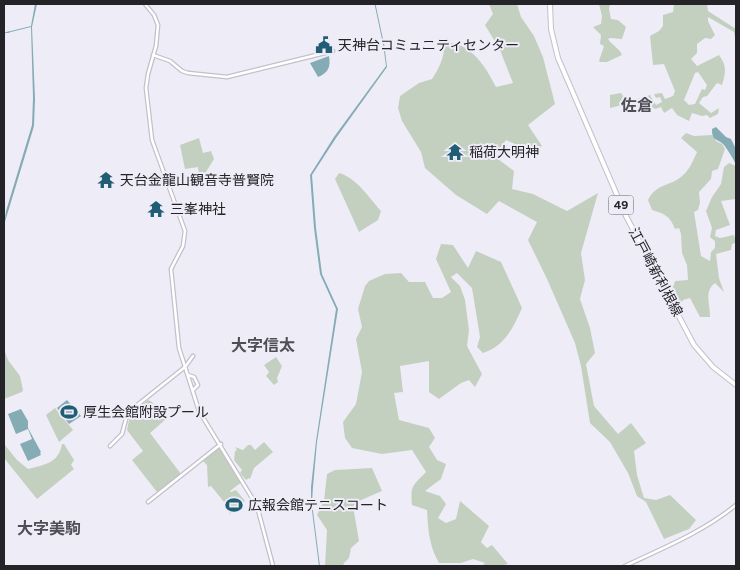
<svg xmlns="http://www.w3.org/2000/svg" width="740" height="570" viewBox="0 0 740 570" font-family="Figtree,'Noto Sans JP',sans-serif">
	<style>
		.green { fill: #c3d0c0; fill-rule: evenodd }
		.water { fill: #85abb5 }
		.lines { fill: none; stroke-linecap: round; stroke-linejoin: round }
		.stream { stroke: #85abb5; stroke-width: 1 }
		.minor-casing { stroke: #c2c0ca; stroke-width: 5 }
		.major-casing { stroke: #c2c0ca; stroke-width: 6 }
		.minor { stroke: #fff; stroke-width: 2.5 }
		.major { stroke: #fff; stroke-width: 4 }
		.labels { text-anchor: middle; stroke-width: 4; stroke-linejoin: round; paint-order: stroke }
		.shield { fill: #eeedf7; stroke: #616065; stroke-width: 1 }
		.shield-label { font-size: 12px; font-weight: bold; fill: #242327 }
		.poi-label { font-size: 14px; fill: #242327; stroke: #eeedf7; text-anchor: start }
		.street-label { font-size: 14px; fill: #242327; stroke: #eeedf7 }
		.quarter-label { font-size: 16px; font-weight: bold; fill: #4f4e56; stroke: #eeedf7 }
	</style>
	<rect width="100%" height="100%" fill="#eeedf7"/>
	<g class="green">
		<path d="M489 4H517L521 17 534 36 543 57 555 104 528 125 542 146 531 151 506 140 494 156 514 171 512 189 533 194 567 211 598 193 581 253 585 280 580 299 590 328 595 353 586 364 594 406 618 434 631 423 646 443 634 451 637 475 644 498 656 500 670 495 696 520 689 529 664 539 646 502 637 496 628 473 610 442 590 423 581 366 575 343 547 279 528 240 537 222 499 201 487 214 456 195 425 168 421 152 402 121 398 108 400 96 419 83 432 79C440 67 444 57 445 43 470 41 486 67 496 87L513 83 500 50 485 25 493 14Z"/>
		<path d="M599 4H610L609 9 611 19 618 20 626 27 622 39 610 38 608 39C612 45 620 49 622 55L607 62H600L599 61 604 46 600 44 601 35 593 27 601 24 602 16Z"/>
		<path d="M674 4H707L708 11 736 29V43L734 32 708 17V21L715 35 711 39 705 38 697 44V53L691 59 697 66 719 55C727 66 726 72 722 85L717 83 707 96 703 97 699 103 711 113 719 108 718 114 710 118 707 115 702 116 692 113 689 121 677 115 672 108 664 113 661 107 655 109 651 106 642 113 635 105 628 110 622 105 610 108V95L621 93 627 102 650 95 656 105 662 102 660 97 656 98 654 94 662 93 665 99 673 96 675 91 664 64 653 65 650 36 659 31 663 26V15L673 12ZM698 72 707 85 705 90 702 89 695 104 689 105 684 100 695 73Z"/>
		<path d="M686 133 694 136 712 135 716 141 722 144 725 149 718 169 712 171 711 179 699 192 700 203 698 210 694 212 701 256 710 261 711 252 715 248V241L710 237 712 228 706 211 712 197 721 184 724 167 729 163 736 166V199L721 201 730 225 716 230 715 236 720 238 734 235 736 243 732 244 731 250 716 254 719 278 724 292 715 283C704 291 710 304 710 317H700L690 298 683 300 678 308 671 294 675 281 688 280 687 265 682 253 681 234 679 228 675 229C670 216 665 214 652 210L648 200C657 183 668 187 681 177 689 171 693 161 697 152L681 138Z"/>
		<path d="M199 138 203 153 211 151 214 159 204 175H199L198 167 185 169 180 145Z"/>
		<path d="M339 173C357 178 369 198 381 211L378 220 359 232 335 179Z"/>
		<path d="M441 244 453 245 468 268 476 251 501 262 522 308C513 328 505 346 483 353L477 347 480 337 472 288 457 273 451 277 460 286 465 300 469 330 467 346 482 374 475 387 469 380 461 383 439 399 429 392V361L400 366 403 392 394 393 399 420 429 428 435 438 429 447 437 460 446 464 441 479 425 491 440 496 446 504 438 518 446 523 456 519 460 501 489 526 481 542 487 548 492 545 508 564 499 566H482L485 563 473 559 461 563H439C429 546 428 529 427 510L412 505C410 486 413 485 426 472L412 450 382 454 352 448 345 438 343 422 356 404 362 372 356 339 362 327 358 309 365 286 369 281 385 274 401 273 409 282H425L433 298H442L451 292 436 259Z"/>
		<path d="M4 349 8 360 20 376 23 390 22 392 4 399Z"/>
		<path d="M276 357 282 366 277 378 278 382 274 385 266 376 269 372 264 365Z"/>
		<path d="M148 400 152 402 166 419 150 433 181 474 157 492 132 460 143 451 127 430 130 415Z"/>
		<path d="M55 408 73 430 59 442 46 415Z"/>
		<path d="M264 442 273 452 254 468 250 479 249 478 246 480 240 473 242 470 234 460 235 451 237 450 235 447 243 450 248 445H251L255 450Z"/>
		<path d="M4 444 17 460 28 469C44 465 59 463 62 444H64L74 460 71 465 74 469 37 499 4 458Z"/>
		<path d="M221 444 243 481 230 491 231 492 236 490 245 501 230 514 228 510 229 508 211 486 208 487 207 465 202 460Z"/>
		<path d="M372 468 382 491 359 501 353 506 359 541 351 548 349 558 344 563 343 566H325L327 530 317 515 324 501 327 474 335 470Z"/>
	</g>
	<g class="water">
		<path d="M35 4H37L32 27 35 99 34 126 4 225 6 211 32 125 33 98 31 27 7 33V32L31 26Z"/>
		<path d="M384 51H385L387 67 336 138 312 175 316 228 322 274 338 309 317 442 313 487 312 503 320 566H319L311 503V487L316 441 336 309 320 274 314 228 310 175 334 137 386 66Z"/>
		<path d="M329 56C331 67 328 73 318 77L310 63Z"/>
		<path d="M716 127 726 137 731 139 736 149V165C735 161 726 147 723 144 717 138 712 142 712 129Z"/>
		<path d="M67 400 81 416 69 424 57 408Z"/>
		<path d="M21 409 28 421V428L41 452 40 453 41 455 28 461 20 444 32 439 28 429 16 434 8 414Z"/>
	</g>
	<g class="lines">
		<g class="stream">
			<path d="M375 4 385 51"/>
			<path d="M4 33 9 32"/>
		</g>
		<g class="minor-casing">
			<g id="minor">
				<path d="M145 4 154 15 158 25 156 46 148 74 146 88 152 140 185 231 183 246 171 269 179 348 199 411 257 506 273 566"/>
				<path d="M153 55 170 61 182 71 188 73 227 77 333 51"/>
				<path d="M188 375 194 377 198 385 193 390"/>
				<path d="M110 446 122 434 126 419 131 410 185 367 193 356"/>
				<path d="M148 502 221 444"/>
				<path d="M625 566C663 548 703 532 736 505"/>
			</g>
		</g>
		<g class="major-casing">
			<path id="major" d="M550 4 551 29 558 58 626 216 694 345 713 367 736 385"/>
		</g>
		<use href="#minor" class="minor"/>
		<use href="#major" class="major"/>
	</g>
	<defs>
		<g id="civic-bare" transform="scale(1.35)"><path d="M-.6-6.5H3V-4.5H.6V-3L4-1V1h2V6H-6V1h2V-1L-.6-3ZM-1.2 2.5V6h2.4V2.5Z" fill="#215e75" stroke="#eeedf7" stroke-width="2.5" paint-order="stroke"/></g>
		<g id="temple-bare" transform="scale(1.35)"><path d="M0-6L5-2H3V0L6.5 2.5H4V6H1.5V3h-3V6H-4V2.5H-6.5L-3 0V-2H-5Z" fill="#215e75" stroke="#eeedf7" stroke-width="2.5" paint-order="stroke"/></g>
		<g id="stadium-bare" transform="scale(1.35)"><path d="M0-5a6.5 5 0 1 0 0 10a6.5 5 0 1 0 0-10ZM-3.5-1.8h7v3.6h-7Z" fill="#215e75" stroke="#eeedf7" stroke-width="2.5" paint-order="stroke"/></g>
	</defs>
	<g fill-rule="evenodd">
		<use href="#civic-bare" x="324" y="45"/>
		<use href="#temple-bare" x="455" y="152"/>
		<use href="#temple-bare" x="106" y="180"/>
		<use href="#temple-bare" x="156" y="209"/>
		<use href="#stadium-bare" x="69" y="412"/>
		<use href="#stadium-bare" x="234" y="505"/>
	</g>
	<g class="labels">
		<rect class="shield" x="608.5" y="195.5" width="25" height="19" rx="4"/>
		<g class="shield-label">
			<text x="621" y="209">49</text>
		</g>
		<g class="poi-label">
			<text x="338" y="50">天神台コミュニティセンター</text>
			<text x="469" y="157">稲荷大明神</text>
			<text x="120" y="185">天台金龍山観音寺普賢院</text>
			<text x="170" y="214">三峯神社</text>
			<text x="83" y="417">厚生会館附設プール</text>
			<text x="248" y="510">広報会館テニスコート</text>
		</g>
		<g class="street-label">
			<text transform="translate(656 272) rotate(62)" y="5">江戸崎新利根線</text>
		</g>
		<g class="quarter-label">
			<text x="637" y="111">佐倉</text>
			<text x="263" y="351">大字信太</text>
			<text x="49" y="534">大字美駒</text>
		</g>
	</g>
	<rect width="740" height="570" fill="none" stroke="#242327" stroke-width="10"/>
</svg>
